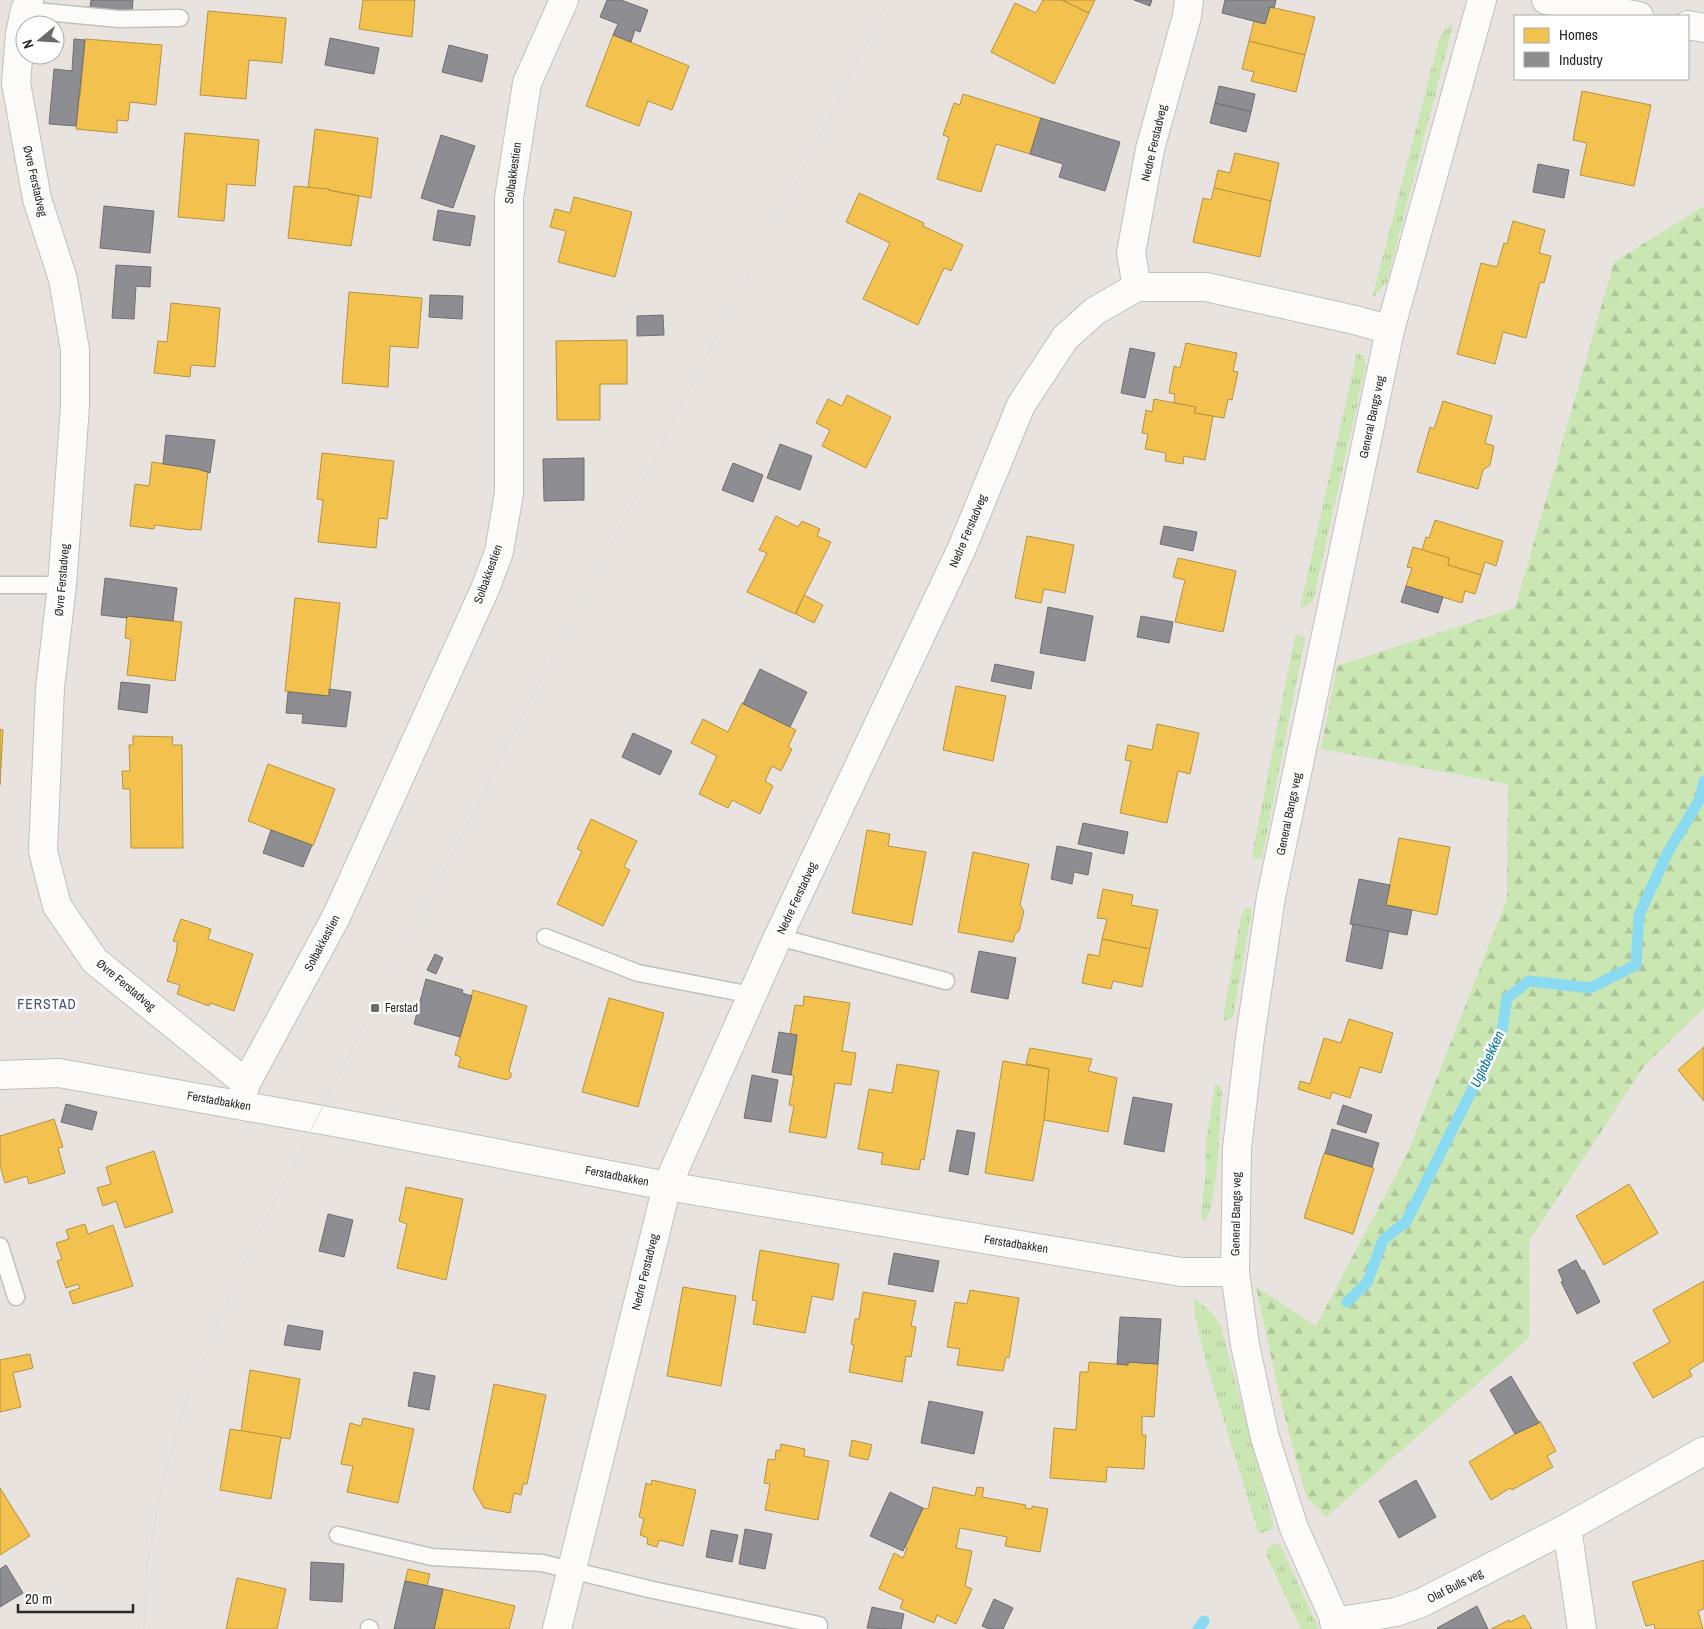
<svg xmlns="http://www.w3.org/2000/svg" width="1704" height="1629" viewBox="0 0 1704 1629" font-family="'Archivo Narrow',sans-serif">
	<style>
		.grass { fill: url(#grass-tufts) }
		.forest { fill: url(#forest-firs) }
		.homes { fill: #f2c14e; stroke: #b69343 }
		.industry { fill: #8d8d92; stroke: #6f6f72 }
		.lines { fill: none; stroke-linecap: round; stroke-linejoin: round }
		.stream { stroke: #8adbf2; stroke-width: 11 }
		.service-casing { stroke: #c1bfc0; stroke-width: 19 }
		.minor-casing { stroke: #c1bfc0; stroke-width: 30 }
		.tertiary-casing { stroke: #c1bfc0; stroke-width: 30 }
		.service { stroke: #fcfbfa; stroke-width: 16 }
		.minor { stroke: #fcfbfa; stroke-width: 28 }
		.tertiary { stroke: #fcfbfa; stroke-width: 28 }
		.tram { stroke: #dcdcde; stroke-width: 1 }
		.poi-dot { fill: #6c6a68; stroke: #fff; stroke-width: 2 }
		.labels { text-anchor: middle; stroke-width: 5; stroke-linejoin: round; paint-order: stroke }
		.street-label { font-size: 12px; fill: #292929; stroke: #fff }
		.poi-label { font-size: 12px; fill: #292929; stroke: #fff; text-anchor: start }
		.neighbourhood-label { font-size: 14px; letter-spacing: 1px; fill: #45517d; stroke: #fff }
		.water-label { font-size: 14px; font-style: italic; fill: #0172a5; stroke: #fff }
	</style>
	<defs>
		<pattern id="grass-tufts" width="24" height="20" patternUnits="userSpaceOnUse" patternTransform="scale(1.25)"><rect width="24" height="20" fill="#cae6b3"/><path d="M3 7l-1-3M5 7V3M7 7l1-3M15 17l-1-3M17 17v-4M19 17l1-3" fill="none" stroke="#aec59a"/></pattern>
		<pattern id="forest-firs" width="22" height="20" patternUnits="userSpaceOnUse" patternTransform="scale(1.25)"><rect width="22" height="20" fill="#cae6b3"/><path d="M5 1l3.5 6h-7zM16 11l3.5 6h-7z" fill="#aec59a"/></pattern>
	</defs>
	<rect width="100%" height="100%" fill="#e8e3de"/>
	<g class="grass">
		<path d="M1451 24 1453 25 1387 282 1372 298 1440 36Z"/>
		<path d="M1357 352 1363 356 1366 365 1313 601 1307 606 1300 608Z"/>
		<path d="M1295 635H1300L1305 638 1262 858 1255 859 1252 856Z"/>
		<path d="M1248 908 1252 911 1233 1017 1227 1021 1224 1020V1012L1241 917 1244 910Z"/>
		<path d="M1215 1084 1219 1086 1222 1091C1218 1131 1220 1181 1207 1219L1204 1221 1201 1216 1206 1170V1141Z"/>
		<path d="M1194 1298 1211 1312 1221 1326 1273 1522V1529L1259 1534 1209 1373 1195 1316Z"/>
		<path d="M1274 1544 1280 1545 1319 1629H1301L1266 1555 1267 1548Z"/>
	</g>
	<path class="forest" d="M1704 206V1008L1644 1066 1529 1241V1338L1326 1517 1306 1496 1281 1402 1256 1287 1316 1326 1408 1152 1507 899 1508 784 1321 749 1337 666 1515 608 1614 262Z"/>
	<g class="homes">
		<path d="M363 0H415L412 37 359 29Z"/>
		<path d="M1043 0H1062L1089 13 1054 84 991 52 1015 3 1036 13Z"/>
		<path d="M1062 0H1095L1089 13Z"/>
		<path d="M1270 7 1315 17 1305 55 1249 41 1254 21 1265 24Z"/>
		<path d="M208 11 286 18 282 63 249 60 246 99 200 95Z"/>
		<path d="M613 35 689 66 672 110 648 101 639 126 586 106Z"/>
		<path d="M85 39 162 45 156 105 130 102 128 121 117 120V133L76 129 79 97H80Z"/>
		<path d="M1249 41 1305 55 1296 92 1251 81 1254 72 1242 69Z"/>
		<path d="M1582 91 1651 105 1634 186 1580 175 1587 143 1573 140Z"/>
		<path d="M963 94 1041 118 1030 154 996 144 981 192 937 179 949 137 943 135 954 103 960 105Z"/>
		<path d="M315 129 378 138 371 198 328 190 329 189 308 188Z"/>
		<path d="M185 133 259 140 255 186 227 184 224 221 178 217Z"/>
		<path d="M1235 153 1279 163 1271 201 1214 188 1218 170 1230 173Z"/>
		<path d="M294 186 329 189 328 190 359 196 351 246 288 238Z"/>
		<path d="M1214 188 1271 201 1260 257 1193 242 1203 198 1211 200Z"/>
		<path d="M859 193 924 223 923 226 963 245 951 271 944 268 918 325 863 299 890 243 846 222Z"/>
		<path d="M574 197 632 212 615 277 558 262 566 231 550 227 555 209 570 213Z"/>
		<path d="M1513 221 1545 230 1539 253 1551 256 1544 283 1540 282 1526 338 1503 332 1495 364 1457 354 1481 263 1497 267 1504 243 1507 244Z"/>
		<path d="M349 292 422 298 418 348 390 346 388 387 342 383Z"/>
		<path d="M171 303 220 308 215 367 191 365 190 377 154 373 158 341 167 342Z"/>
		<path d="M627 340V384H600V420H557L556 341Z"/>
		<path d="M1186 343 1237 353 1233 371 1238 372 1232 400 1228 399 1224 418 1194 413 1196 407 1174 403 1175 394 1169 393 1174 366 1180 368Z"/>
		<path d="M847 395 891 417 866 468 822 446 830 430 816 423 828 399 842 406Z"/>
		<path d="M1154 399 1196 407 1194 413 1213 416 1205 460 1184 456 1183 464 1165 461 1166 453 1145 449 1148 434 1142 433 1146 410 1152 412Z"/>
		<path d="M1443 401 1492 416 1485 443 1494 446 1490 465 1483 470 1478 489 1417 472 1430 427 1434 429Z"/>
		<path d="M322 453 394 461 387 519 379 518 376 548 318 542 323 500 317 499Z"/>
		<path d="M152 462 198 469 208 472 201 530 192 529V530L155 525 154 529 130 526 135 484 149 486Z"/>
		<path d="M776 516 798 527 802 521 820 529 817 536 831 542 795 614 747 592 767 553 759 550Z"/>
		<path d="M1435 520 1503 541 1496 566 1485 562 1481 575 1448 565 1449 558 1422 550 1426 537 1429 538Z"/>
		<path d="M1027 536 1074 545 1065 593 1044 589 1041 603 1015 598Z"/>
		<path d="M1413 547 1449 558 1448 565 1481 575 1475 594 1465 591 1462 603 1406 586 1412 568 1407 567Z"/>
		<path d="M1178 558 1236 571 1223 632 1175 622 1185 580 1173 577Z"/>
		<path d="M804 595 823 605 814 623 796 614Z"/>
		<path d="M295 598 340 603 329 696 285 691Z"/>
		<path d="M127 616 182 622 175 681 127 675 131 639 125 638Z"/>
		<path d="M956 686 1006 696 993 761 943 750Z"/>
		<path d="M742 703 796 730 788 747 792 749 781 771 772 766 765 781 773 786 760 814 732 800 728 808 699 794 717 756 691 743 703 719 728 732Z"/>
		<path d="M1157 724 1199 733 1190 774 1178 771 1167 823 1120 813 1131 761 1125 760 1128 745 1152 750Z"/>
		<path d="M0 729 3 730 0 785Z"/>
		<path d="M133 736 173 737 172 745H182L183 848H131L130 789H123L122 771H130L129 745H133Z"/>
		<path d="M268 764 335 789 313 846 248 821Z"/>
		<path d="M591 819 637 841 624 867 630 870 603 926 557 904 582 851 577 849Z"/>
		<path d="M867 830 890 834 888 846 926 852 912 925 852 913Z"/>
		<path d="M1399 838 1450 847 1437 915 1386 905Z"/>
		<path d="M973 852 1029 864 1020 905 1024 911 1019 931 1015 934 1013 942 958 932Z"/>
		<path d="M1103 889 1133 895 1131 905 1158 910 1150 949 1102 939 1107 919 1097 918Z"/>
		<path d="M181 919 211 929 208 939 253 954 234 1011 210 1003 209 1006 177 994 180 985 167 981 177 950 176 949 178 942 173 941Z"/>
		<path d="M1102 939 1150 949 1142 987 1113 981 1111 989 1082 983 1088 954 1099 956Z"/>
		<path d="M473 990 527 1006 509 1071 511 1073V1077L507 1080 458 1067 461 1057 455 1055Z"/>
		<path d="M804 996 850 1003 842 1051 856 1053 851 1085 835 1083 826 1138 789 1132 794 1106 789 1105 794 1076 791 1075 797 1035 790 1034 795 1005 803 1006Z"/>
		<path d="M609 998 664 1013 638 1107 582 1092Z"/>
		<path d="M1349 1019 1393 1033 1381 1073 1360 1067 1350 1098 1332 1092 1330 1099 1298 1089 1300 1081 1310 1084 1324 1038 1341 1043Z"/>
		<path d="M1704 1047V1101L1678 1070Z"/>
		<path d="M1030 1048 1092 1059 1088 1071 1117 1078 1108 1132 1044 1120 1049 1069 1026 1064Z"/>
		<path d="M1003 1061 1049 1069 1044 1120 1033 1181 985 1173Z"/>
		<path d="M897 1064 939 1071 924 1160 921 1159 919 1170 881 1164 883 1153 858 1149 869 1089 892 1093Z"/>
		<path d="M54 1119 63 1147 58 1148 65 1173 29 1184 27 1176 5 1183 0 1165V1136Z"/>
		<path d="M154 1151 173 1212 125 1228 116 1201 103 1206 97 1188 111 1184 106 1167Z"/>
		<path d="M1324 1153 1374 1168 1353 1234 1304 1218Z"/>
		<path d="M1629 1184 1658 1233 1604 1265 1576 1216Z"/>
		<path d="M406 1187 463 1199 446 1280 397 1268 407 1224 399 1221Z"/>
		<path d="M85 1224 88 1234 113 1225 133 1286 73 1304 69 1292 80 1288 78 1284 66 1288 57 1261 62 1259 56 1243 69 1239 66 1230Z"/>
		<path d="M760 1250 839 1264 833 1300 812 1296 805 1333 753 1324 757 1301 752 1300Z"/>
		<path d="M1704 1281V1361L1689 1370 1692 1376 1653 1398 1633 1363 1670 1342 1653 1310Z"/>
		<path d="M683 1287 736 1296 721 1386 667 1376Z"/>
		<path d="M970 1290 1019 1298 1009 1358 1006 1357 1003 1371 957 1365 960 1349 947 1347 955 1302 967 1304Z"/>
		<path d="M863 1292 916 1301 911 1326 916 1327 911 1357 906 1356 902 1382 849 1372 854 1345 851 1344 855 1319H859Z"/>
		<path d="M30 1354 33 1368 13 1373 21 1407 0 1412V1360Z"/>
		<path d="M1089 1362 1128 1365V1362L1158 1364 1154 1417 1142 1416V1435H1146L1144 1469 1107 1467 1106 1482 1050 1478 1054 1428 1076 1430 1080 1372H1088Z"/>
		<path d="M250 1370 300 1379 290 1439 241 1431Z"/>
		<path d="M494 1384 546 1395 527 1484H523L521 1495 514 1493 510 1513 484 1508 473 1489Z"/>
		<path d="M363 1418 414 1429 398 1503 347 1492 353 1466 341 1464 350 1423 361 1426Z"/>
		<path d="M1540 1421 1556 1451 1547 1456 1553 1467 1512 1490 1510 1488 1491 1500 1469 1462 1515 1434Z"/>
		<path d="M230 1429 281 1437 271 1499 220 1490Z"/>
		<path d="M852 1440 872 1445 868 1460 849 1456Z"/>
		<path d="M781 1444 805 1449 804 1456 829 1461 818 1520 765 1510 770 1484 764 1483 768 1459 775 1460 776 1450 780 1451Z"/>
		<path d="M652 1480 696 1490 683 1546 659 1540 657 1547 647 1544 648 1538 640 1535 644 1519 639 1517 646 1483 651 1485Z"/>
		<path d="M933 1487 975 1496 977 1487 984 1488 982 1497 1026 1505 1025 1508 1032 1509V1506L1048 1509 1040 1552 1005 1546 1007 1537 960 1528 956 1548 972 1551 965 1586 972 1589 956 1624 937 1615 934 1623 900 1608 903 1600 879 1589 894 1553 903 1558 907 1548 905 1547 923 1508 928 1509Z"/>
		<path d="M0 1488 30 1536 0 1555Z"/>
		<path d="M1704 1560V1609L1698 1611 1703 1629H1655L1654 1624 1646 1626 1632 1582Z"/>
		<path d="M408 1569 430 1574 427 1586 405 1581Z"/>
		<path d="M237 1578 286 1589 277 1629H226Z"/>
		<path d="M443 1589 515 1606 509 1629H434Z"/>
		<path d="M1524 1615 1532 1629H1491L1509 1620 1510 1622Z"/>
	</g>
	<g class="industry">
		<path d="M91 0H133L132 12 90 7Z"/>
		<path d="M607 0H621L648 10 640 32 635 30 631 42 613 35 618 24 600 17Z"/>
		<path d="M1134 0H1152L1150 6Z"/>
		<path d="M1225 0H1276L1274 8 1270 7 1265 24 1222 13Z"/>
		<path d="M330 38 379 48 374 74 325 65Z"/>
		<path d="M74 39 85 40 76 126 49 124 54 69 72 71Z"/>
		<path d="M449 45 488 55 482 82 442 72Z"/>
		<path d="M1219 86 1255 94 1251 112 1215 103Z"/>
		<path d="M1215 103 1251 112 1246 132 1210 123Z"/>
		<path d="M1041 118 1120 142 1105 191 1059 177 1063 164 1030 154Z"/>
		<path d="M441 135 475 146 453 208 421 198Z"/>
		<path d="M1538 164 1569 170 1564 198 1533 192Z"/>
		<path d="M104 206 154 211 150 253 100 248Z"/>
		<path d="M438 210 475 216 470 246 433 240Z"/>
		<path d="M116 265 151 267 150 287 136 286 134 319 112 318Z"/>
		<path d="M430 295 463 296 462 319 429 317Z"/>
		<path d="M663 315 664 335 637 336V316Z"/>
		<path d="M1130 348 1155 353 1145 398 1121 393Z"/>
		<path d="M166 435 215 440 210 473 198 469 163 464Z"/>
		<path d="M780 444 812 456 800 490 767 478Z"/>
		<path d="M584 458V500L544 501 543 459Z"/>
		<path d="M733 463 763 475 753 502 722 490Z"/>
		<path d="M1164 526 1197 532 1193 551 1160 544Z"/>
		<path d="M105 578 177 588 173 621 127 616V618L101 615Z"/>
		<path d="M1406 586 1443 597 1438 613 1401 602Z"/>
		<path d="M1048 607 1093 616 1085 661 1040 653Z"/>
		<path d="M1141 616 1173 622 1169 643 1137 637Z"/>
		<path d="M995 664 1034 672 1031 689 991 681Z"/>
		<path d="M760 669 807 692 790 727 743 704Z"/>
		<path d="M121 682 150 685 147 713 118 709Z"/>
		<path d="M329 689 351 692 346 727 302 723 303 714 286 713 288 692 329 696Z"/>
		<path d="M633 733 672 751 660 775 622 757Z"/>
		<path d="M1083 823 1128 832 1124 854 1078 844Z"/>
		<path d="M271 830 312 845 303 867 263 853Z"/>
		<path d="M1057 846 1092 853 1088 875 1074 872 1072 884 1051 879Z"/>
		<path d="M1359 879 1390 885 1386 905 1412 910 1407 935 1350 924Z"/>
		<path d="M1353 924 1389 931 1382 969 1346 961Z"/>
		<path d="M979 951 1016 958 1008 999 971 992Z"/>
		<path d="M435 954 443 958 436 974 427 970Z"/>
		<path d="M426 979 463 990 462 993 472 996 460 1037 414 1024Z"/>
		<path d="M779 1032 797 1035 791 1075 772 1072Z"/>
		<path d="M752 1075 778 1080 771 1122 744 1118Z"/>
		<path d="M1133 1097 1172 1104 1164 1152 1124 1144Z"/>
		<path d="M66 1104 97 1112 92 1130 61 1122Z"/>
		<path d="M1343 1105 1372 1115 1366 1133 1337 1124Z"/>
		<path d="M1332 1129 1379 1143 1372 1167 1325 1153Z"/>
		<path d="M957 1130 975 1133 968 1175 949 1171Z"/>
		<path d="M328 1214 353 1220 344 1257 319 1251Z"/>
		<path d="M894 1253 939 1261 933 1292 888 1284Z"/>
		<path d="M1576 1260 1582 1271 1584 1270 1600 1302 1577 1314 1561 1282 1563 1281 1558 1270Z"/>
		<path d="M1120 1317 1161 1319 1158 1364 1128 1362V1365L1117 1364Z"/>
		<path d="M288 1325 323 1331 320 1350 284 1345Z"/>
		<path d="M414 1372 435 1376 429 1410 408 1406Z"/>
		<path d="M1511 1376 1539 1423 1515 1434 1490 1390Z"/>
		<path d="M929 1401 983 1412 974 1454 921 1443Z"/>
		<path d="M1416 1480 1436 1517 1399 1538 1379 1501Z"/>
		<path d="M890 1492 923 1508 903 1551 870 1536Z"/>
		<path d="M745 1529 772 1534 765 1569 739 1564Z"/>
		<path d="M711 1530 738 1535 732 1562 706 1557Z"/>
		<path d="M311 1562 344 1564 342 1602 310 1600Z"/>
		<path d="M6 1565 23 1593 0 1607V1569Z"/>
		<path d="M405 1581 443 1589 434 1629H394Z"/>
		<path d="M994 1599 1013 1608 1003 1629H989L982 1626Z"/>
		<path d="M1477 1606 1488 1629H1438L1437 1628Z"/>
		<path d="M872 1607 904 1614 901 1629 867 1628Z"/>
	</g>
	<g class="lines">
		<g class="stream">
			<path d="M1347 1302 1367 1283 1383 1240 1406 1222 1502 1030 1507 998 1529 981 1590 988 1636 965 1639 915 1668 852 1700 799 1704 781"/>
			<path d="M1198 1629 1204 1621"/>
		</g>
		<g class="service-casing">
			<g id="service">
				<path d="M25 10 119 19 180 18"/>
				<path d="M0 585H62"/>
				<path d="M545 937 638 973 752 995"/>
				<path d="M778 937 946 981"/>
				<path d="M0 1246 16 1297"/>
				<path d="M338 1535 432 1557 542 1563 653 1590 819 1625"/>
				<path d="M369 1628 370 1629"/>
			</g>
		</g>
		<g class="minor-casing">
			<g id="minor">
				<path d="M29 0 25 10 20 34 16 83 37 199 63 279 75 350V406L62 585 50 688 43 851 57 906 95 961 246 1083"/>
				<path d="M1546 0 1639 16"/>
				<path d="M1688 25 1704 28"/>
				<path d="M1137 287 1131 253 1150 149 1187 16 1189 0"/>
				<path d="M0 1075 59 1073 339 1123 667 1186 1181 1272H1235"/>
				<path d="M241 1101 246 1083 336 917 485 589 499 552 509 493V198L527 83 564 0"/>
				<path d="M1567 1528 1582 1629"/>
				<path d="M1334 1622 1396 1612 1421 1603 1567 1528 1704 1451"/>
				<path d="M557 1629 667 1186 778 937 962 548 1021 405 1065 338 1095 311 1137 287H1206L1355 320 1390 330"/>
			</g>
		</g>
		<g class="tertiary-casing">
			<path id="tertiary" d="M1339 1629 1294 1528 1265 1438 1245 1345 1235 1272 1237 1148 1250 1038 1271 897 1390 330 1482 0"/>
		</g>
		<use href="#service" class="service"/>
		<use href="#minor" class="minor"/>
		<use href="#tertiary" class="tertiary"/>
		<path class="tram" d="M144 1629 147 1565 163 1479 188 1396 247 1255 889 0"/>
	</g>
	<rect class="poi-dot" x="370" y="1003" width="10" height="10" rx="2.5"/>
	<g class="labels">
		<g class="street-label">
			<text transform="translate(1154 143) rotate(-77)" y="4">Nedre Ferstadveg</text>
			<text transform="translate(513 173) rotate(-82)" y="4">Solbakkestien</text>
			<text transform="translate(35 181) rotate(77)" y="4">Øvre Ferstadveg</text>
			<text transform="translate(1372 417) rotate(-78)" y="4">General Bangs veg</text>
			<text transform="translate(968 531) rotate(-67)" y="4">Nedre Ferstadveg</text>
			<text transform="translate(488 574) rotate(-70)" y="4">Solbakkestien</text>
			<text transform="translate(62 580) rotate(-85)" y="4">Øvre Ferstadveg</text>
			<text transform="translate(1289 814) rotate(-78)" y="4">General Bangs veg</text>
			<text transform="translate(797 898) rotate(-65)" y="4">Nedre Ferstadveg</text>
			<text transform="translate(322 943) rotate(-62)" y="4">Solbakkestien</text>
			<text transform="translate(126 985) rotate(40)" y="4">Øvre Ferstadveg</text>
			<text transform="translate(219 1101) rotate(10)" y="4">Ferstadbakken</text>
			<text transform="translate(617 1176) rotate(11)" y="4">Ferstadbakken</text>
			<text transform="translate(1236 1214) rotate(-89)" y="4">General Bangs veg</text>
			<text transform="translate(1016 1244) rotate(9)" y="4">Ferstadbakken</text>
			<text transform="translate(645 1272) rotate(-76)" y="4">Nedre Ferstadveg</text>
			<text transform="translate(1455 1586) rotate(-27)" y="4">Olaf Bulls veg</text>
		</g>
		<g class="poi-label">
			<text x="385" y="1012">Ferstad</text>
		</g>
		<g class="neighbourhood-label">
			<text x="47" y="1009">FERSTAD</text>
		</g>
		<g class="water-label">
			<text transform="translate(1487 1059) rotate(-65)" y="5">Uglabekken</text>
		</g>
	</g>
	<rect x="1514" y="15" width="175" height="65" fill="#ffffff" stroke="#a9a9a9"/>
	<rect x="1524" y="28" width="25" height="15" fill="#f2c14e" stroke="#a9a9a9"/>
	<text x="1559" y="40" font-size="15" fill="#292929">Homes</text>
	<rect x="1524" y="52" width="25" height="15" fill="#8d8d92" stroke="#a9a9a9"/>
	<text x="1559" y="65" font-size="15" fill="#292929">Industry</text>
	<g transform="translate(40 40) rotate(252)"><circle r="24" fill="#ffffff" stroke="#a9a9a9"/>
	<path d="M0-4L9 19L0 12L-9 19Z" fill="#6c6a68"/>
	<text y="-8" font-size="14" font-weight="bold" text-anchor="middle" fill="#292929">N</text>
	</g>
	<path d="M18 1604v8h115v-8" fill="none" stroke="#292929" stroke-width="2.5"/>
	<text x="25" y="1604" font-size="15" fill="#292929" stroke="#ffffff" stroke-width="4" paint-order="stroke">20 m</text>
</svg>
